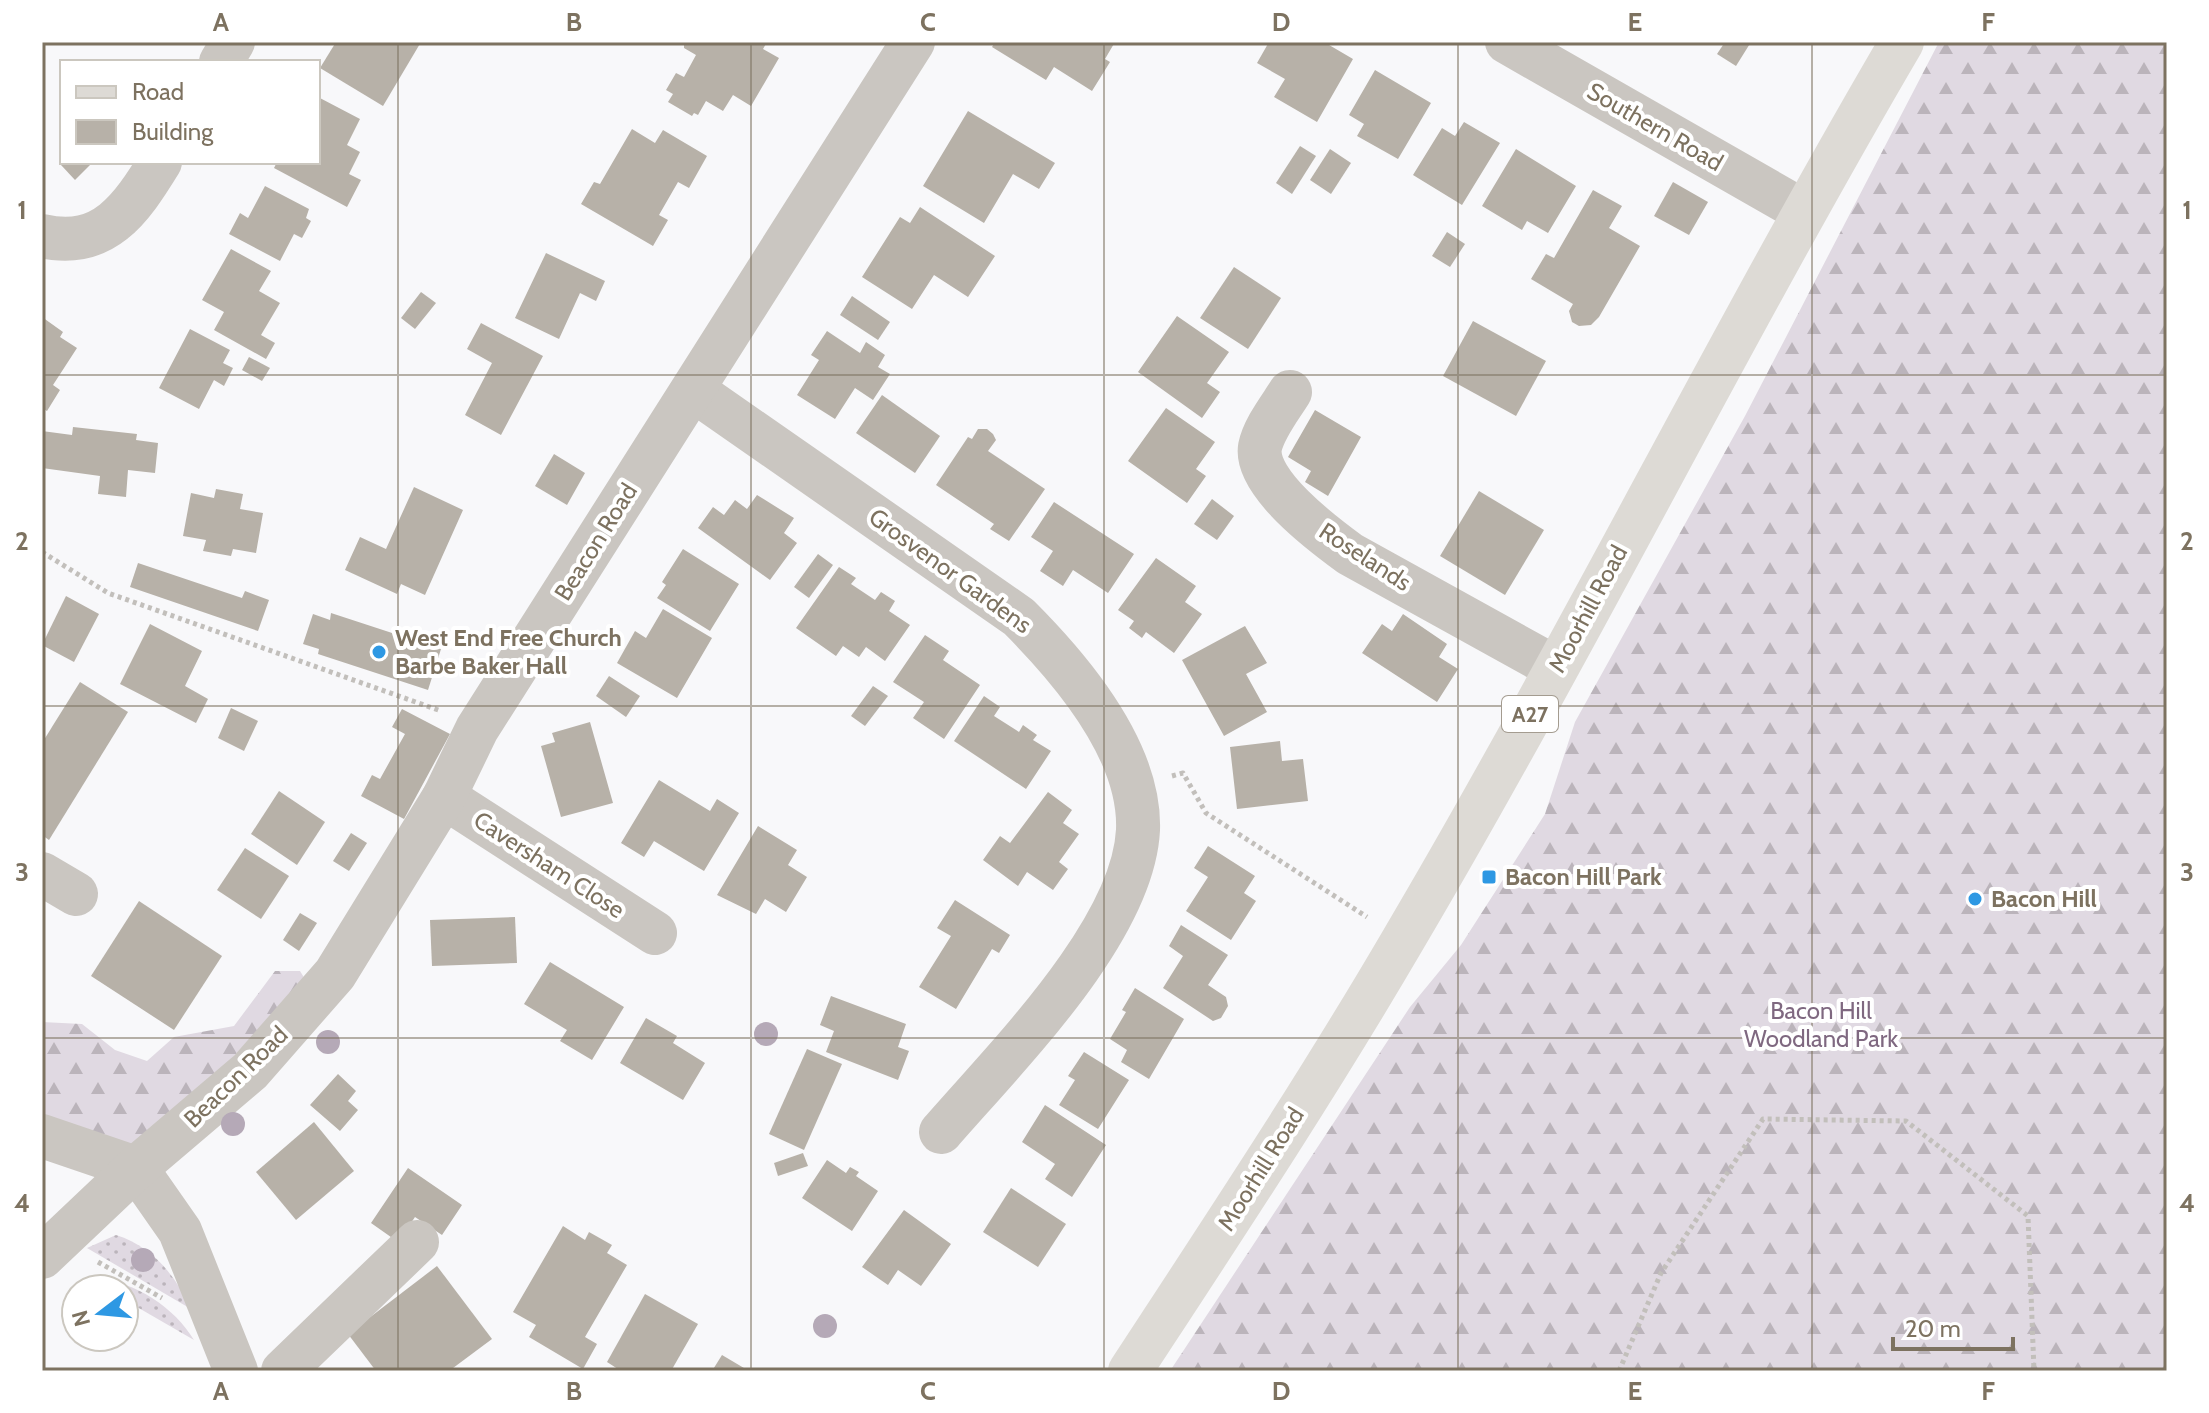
<svg xmlns="http://www.w3.org/2000/svg" width="2209" height="1413" viewBox="0 0 2209 1413" font-family="Cabin,sans-serif">
	<style>
		.grass { fill: url(#grass-dots) }
		.forest { fill: url(#forest-firs) }
		.building { fill: #b7b1a8 }
		.lines { fill: none; stroke-linecap: round; stroke-linejoin: round }
		.path { stroke: #c2bfbb; stroke-width: 5; stroke-dasharray: 4 4; stroke-linecap: butt }
		.minor { stroke: #cac6c1; stroke-width: 44 }
		.major { stroke: #dddad5; stroke-width: 44 }
		.tree { fill: #b5a9b7 }
		.grid { fill: none; stroke: #7d7260; stroke-width: 2; stroke-opacity: 0.55 }
		.poi-dot { fill: #2e98e3; stroke: #fff; stroke-width: 3 }
		.labels { text-anchor: middle; stroke-width: 8; stroke-linejoin: round; paint-order: stroke }
		.shield { fill: #fff; stroke: #a49c90; stroke-width: 2 }
		.shield-label { font-size: 22px; font-weight: bold; fill: #7d7260 }
		.street-label { font-size: 24px; fill: #7d7260; stroke: #fff }
		.poi-label { font-size: 24px; font-weight: bold; fill: #7d7260; stroke: #fff; text-anchor: start }
		.park-label { font-size: 24px; fill: #7f6880; stroke: #fff }
		.neatline { fill: none; stroke: #7d7260; stroke-width: 3 }
		.grid-label { font-size: 26px; text-anchor: middle; font-weight: bold; fill: #7d7260 }
	</style>
	<defs>
		<pattern id="grass-dots" width="8" height="8" patternUnits="userSpaceOnUse" patternTransform="scale(2)"><rect width="8" height="8" fill="#e0d9e2"/><path d="M2 2h.1M6 6h.1" fill="none" stroke="#bbb4bb" stroke-width="1.8" stroke-linecap="round"/></pattern>
		<pattern id="forest-firs" width="22" height="20" patternUnits="userSpaceOnUse" patternTransform="scale(2)"><rect width="22" height="20" fill="#e0d9e2"/><path d="M5 1l3.5 6h-7zM16 11l3.5 6h-7z" fill="#bbb4bb"/></pattern>
	</defs>
	<rect width="100%" height="100%" fill="#f8f8fa"/>
	<g class="grass">
		<path d="M116 1235C152 1246 176 1276 191 1309L87 1248Z"/>
		<path d="M95 1280C133 1279 175 1308 194 1340L137 1307 124 1305V1289H86Z"/>
	</g>
	<g class="forest">
		<path d="M1939 42H2167V1371H1170L1410 1007 1461 945 1545 814 1575 722 1745 416Z"/>
		<path d="M275 971H300L308 984 137 1151 42 1120V1022L82 1024 115 1050 147 1061 174 1037 234 1026Z"/>
	</g>
	<g class="building">
		<path d="M336 42H421L383 106 320 68Z"/>
		<path d="M684 42H767L763 49 779 58 751 106 733 95 723 111 706 101 698 115 694 113 692 116 668 102 673 94 666 90 676 73 684 77 696 55 684 48Z"/>
		<path d="M995 42H1115L1105 59 1110 62 1092 91 1054 67 1046 80 992 47Z"/>
		<path d="M1269 42H1324L1353 59 1317 122 1274 97 1285 79 1257 63Z"/>
		<path d="M1725 42H1751L1736 66 1717 54Z"/>
		<path d="M1375 70 1431 103 1398 159 1357 136 1364 124 1349 115Z"/>
		<path d="M318 97 360 119 347 145 360 152 349 174 361 180 347 207 274 168 277 162H318Z"/>
		<path d="M968 111 1055 163 1039 189 1013 174 984 223 923 186Z"/>
		<path d="M1464 122 1500 143 1462 205 1413 175 1442 128 1455 136Z"/>
		<path d="M632 129 655 143 663 130 707 156 689 188 678 182 659 215 668 220 653 246 581 204 594 182 600 184Z"/>
		<path d="M1300 146 1316 156 1292 194 1276 183Z"/>
		<path d="M1330 149 1351 163 1331 194 1310 180Z"/>
		<path d="M1516 149 1576 186 1548 233 1527 221 1522 230 1482 206Z"/>
		<path d="M64 162H93L75 180 61 165Z"/>
		<path d="M1673 182 1708 202 1689 235 1654 216Z"/>
		<path d="M265 186 309 209 306 218 311 221 302 238 294 234 280 261 229 234 240 213 248 218Z"/>
		<path d="M1593 190 1622 206 1609 228 1640 246 1599 317 1591 325 1579 326 1572 322 1569 311 1573 304 1531 279 1546 254 1554 258Z"/>
		<path d="M920 207 995 256 968 297 934 275 912 309 862 277 900 217 910 223Z"/>
		<path d="M1447 232 1465 244 1450 267 1432 256Z"/>
		<path d="M231 249 271 271 259 291 280 303 261 335 275 343 266 359 214 330 224 312 202 300Z"/>
		<path d="M546 253 605 281 596 301 580 293 559 339 515 318Z"/>
		<path d="M1234 267 1281 298 1248 349 1200 318Z"/>
		<path d="M421 292 436 303 415 329 401 318Z"/>
		<path d="M852 296 890 322 878 340 840 315Z"/>
		<path d="M1177 316 1229 352 1207 383 1220 392 1202 418 1138 372Z"/>
		<path d="M42 317 63 332 60 337 77 348 53 385 60 390 47 411 42 408Z"/>
		<path d="M1473 321 1546 361 1516 416 1443 376Z"/>
		<path d="M481 323 543 356 501 435 465 415 492 363 467 349Z"/>
		<path d="M190 329 230 350 223 363 233 368 224 386 214 380 199 409 159 388Z"/>
		<path d="M827 331 860 353 866 342 885 355 878 367 890 374 873 400 855 388 835 419 797 395 819 360 811 355Z"/>
		<path d="M249 357 270 368 262 381 242 370Z"/>
		<path d="M882 395 940 436 915 473 856 433Z"/>
		<path d="M1166 408 1215 442 1196 469 1206 476 1187 503 1128 461Z"/>
		<path d="M1315 410 1361 437 1328 496 1305 482 1311 471 1288 457Z"/>
		<path d="M73 427 137 434 136 440 158 443 155 473 128 470 126 497 98 494 100 476 42 468V431L72 435Z"/>
		<path d="M978 429H987L993 434 996 440 988 451 1045 489 1009 541 990 529 994 524 936 485 968 437 972 439Z"/>
		<path d="M554 454 585 473 567 505 535 486Z"/>
		<path d="M414 487 463 510 425 595 401 584 397 594 345 570 360 537 386 549Z"/>
		<path d="M216 489 243 494 240 509 263 513 256 553 233 549 231 556 203 551 206 540 183 536 191 493 214 498Z"/>
		<path d="M1479 491 1544 530 1505 595 1440 556Z"/>
		<path d="M757 495 794 518 784 533 797 543 770 580 698 528 713 507 724 515 735 500 747 509Z"/>
		<path d="M1212 499 1234 516 1217 540 1194 524Z"/>
		<path d="M1054 502 1134 554 1108 593 1073 570 1063 586 1040 571 1053 551 1031 537Z"/>
		<path d="M683 549 739 584 710 631 657 598 666 585 662 582Z"/>
		<path d="M818 554 833 565 809 598 794 587Z"/>
		<path d="M1156 558 1196 586 1185 602 1202 614 1174 653 1146 632 1142 638 1129 628 1134 621 1118 610Z"/>
		<path d="M138 563 242 598 245 591 269 600 258 631 130 587Z"/>
		<path d="M839 567 856 578 851 584 875 600 881 592 895 601 889 611 910 625 885 661 866 647 859 657 843 646 836 656 796 628Z"/>
		<path d="M66 596 99 614 74 662 42 645Z"/>
		<path d="M663 609 712 638 677 698 617 663 635 631 646 638Z"/>
		<path d="M331 613 441 649 428 690 318 654 319 649 303 644 313 614 330 620Z"/>
		<path d="M1403 614 1447 644 1439 657 1458 669 1437 702 1362 653 1382 624 1392 631Z"/>
		<path d="M150 624 202 651 185 686 208 699 196 723 120 684Z"/>
		<path d="M1245 626 1267 663 1246 674 1267 712 1224 736 1182 660Z"/>
		<path d="M925 635 949 651 943 660 980 685 944 739 913 718 924 702 893 682Z"/>
		<path d="M609 676 640 696 626 717 596 696Z"/>
		<path d="M80 682 128 712 49 840 42 835V743Z"/>
		<path d="M873 686 888 696 865 726 851 716Z"/>
		<path d="M984 696 1000 707 994 716 1019 732 1023 725 1037 735 1033 740 1051 751 1026 789 954 741Z"/>
		<path d="M231 708 258 721 244 751 218 738Z"/>
		<path d="M402 709 450 734 404 819 361 796 372 775 380 779 405 734 392 727Z"/>
		<path d="M590 722 613 803 561 817 541 746 555 742 552 733Z"/>
		<path d="M1280 741 1282 761 1303 759 1308 801 1237 809 1230 747Z"/>
		<path d="M659 780 710 811 717 799 739 813 704 871 654 841 644 857 621 843Z"/>
		<path d="M279 791 325 822 297 865 251 834Z"/>
		<path d="M1048 792 1072 810 1063 823 1079 834 1059 862 1068 869 1053 890 1027 872 1018 886 983 860 1000 836 1010 843Z"/>
		<path d="M758 826 797 850 788 865 807 877 786 912 765 899 756 914 717 895Z"/>
		<path d="M351 833 367 843 349 871 333 861Z"/>
		<path d="M1208 846 1255 876 1244 893 1256 901 1231 940 1186 911 1208 877 1194 868Z"/>
		<path d="M245 848 289 876 261 919 217 890Z"/>
		<path d="M955 900 1010 935 999 953 992 949 956 1009 919 987 951 936 937 928Z"/>
		<path d="M139 901 222 956 174 1030 91 976Z"/>
		<path d="M300 913 317 923 299 951 283 940Z"/>
		<path d="M515 917 517 963 432 966 430 920Z"/>
		<path d="M1181 925 1228 955 1208 985 1226 997 1228 1006 1221 1018 1213 1021 1163 988 1183 956 1169 946Z"/>
		<path d="M550 962 624 1007 592 1060 560 1041 567 1030 524 1004Z"/>
		<path d="M1135 988 1184 1019 1149 1079 1121 1062 1127 1050 1110 1039 1126 1012 1122 1010Z"/>
		<path d="M831 996 906 1024 898 1047 909 1051 898 1080 826 1052 834 1031 820 1025Z"/>
		<path d="M646 1018 677 1036 673 1043 705 1063 683 1100 620 1063Z"/>
		<path d="M807 1049 842 1064 804 1150 769 1134Z"/>
		<path d="M1084 1052 1129 1080 1098 1129 1059 1105 1075 1080 1068 1076Z"/>
		<path d="M338 1074 356 1091 348 1101 358 1110 340 1131 310 1105Z"/>
		<path d="M1045 1105 1106 1145 1072 1197 1045 1179 1055 1164 1022 1142Z"/>
		<path d="M314 1122 354 1171 296 1220 256 1172Z"/>
		<path d="M803 1153 808 1166 778 1176 774 1163Z"/>
		<path d="M827 1160 846 1173 850 1167 859 1172 856 1176 878 1191 852 1231 802 1198Z"/>
		<path d="M408 1168 462 1205 442 1235 415 1217 398 1242 371 1223Z"/>
		<path d="M1011 1188 1066 1224 1038 1267 983 1232Z"/>
		<path d="M904 1210 951 1244 921 1286 898 1270 888 1285 862 1267Z"/>
		<path d="M563 1226 585 1240 589 1232 612 1245 607 1253 627 1265 585 1337 597 1344 583 1369 529 1337 536 1325 513 1312Z"/>
		<path d="M437 1266 492 1339 449 1371H376L348 1334Z"/>
		<path d="M645 1294 698 1324 671 1371H621L607 1362Z"/>
		<path d="M722 1355 749 1371H712Z"/>
	</g>
	<g class="lines">
		<g class="path">
			<path d="M42 552 108 593 441 711"/>
			<path d="M1172 776 1183 773 1206 813 1367 917"/>
			<path d="M98 1262 162 1298"/>
			<path d="M1619 1371 1661 1273 1763 1119 1906 1121 2028 1216 2034 1371"/>
		</g>
		<g class="minor">
			<path d="M1507 42 1803 211"/>
			<path d="M221 62 233 42"/>
			<path d="M42 236C104 250 131 209 160 162"/>
			<path d="M693 390 1019 617C1071 669 1141 751 1138 830 1133 931 1006 1057 941 1132"/>
			<path d="M1290 392C1280 408 1264 428 1260 447 1254 483 1324 535 1350 554L1556 668"/>
			<path d="M444 797 655 933"/>
			<path d="M42 874 76 894"/>
			<path d="M42 1136 136 1168 180 1231 236 1371"/>
			<path d="M42 1257 136 1168 250 1071 335 974 444 797 477 729 913 42"/>
			<path d="M283 1371 417 1242"/>
		</g>
		<path class="major" d="M1130 1371C1223 1229 1317 1087 1403 940 1577 645 1729 337 1902 42"/>
	</g>
	<g class="tree">
		<circle cx="766" cy="1034" r="12"/>
		<circle cx="328" cy="1042" r="12"/>
		<circle cx="233" cy="1124" r="12"/>
		<circle cx="143" cy="1260" r="12"/>
		<circle cx="825" cy="1326" r="12"/>
	</g>
	<path class="grid" d="M398 42V1371M751 42V1371M1104 42V1371M1458 42V1371M1812 42V1371M42 375H2167M42 706H2167M42 1038H2167"/>
	<g class="poi-dot">
		<circle cx="379" cy="652" r="8"/>
		<rect x="1481" y="869" width="16" height="16" rx="4"/>
		<circle cx="1975" cy="899" r="8"/>
	</g>
	<g class="labels">
		<rect class="shield" x="1502" y="696" width="56" height="36" rx="6"/>
		<g class="shield-label">
			<text x="1530" y="722">A27</text>
		</g>
		<g class="street-label">
			<text transform="translate(1655 127) rotate(30)" y="8">Southern Road</text>
			<text transform="translate(596 542) rotate(-58)" y="8">Beacon Road</text>
			<text transform="translate(1365 557) rotate(33)" y="8">Roselands</text>
			<text transform="translate(950 571) rotate(36)" y="8">Grosvenor Gardens</text>
			<text transform="translate(1588 609) rotate(-62)" y="8">Moorhill Road</text>
			<text transform="translate(549 865) rotate(33)" y="8">Caversham Close</text>
			<text transform="translate(236 1077) rotate(-44)" y="8">Beacon Road</text>
			<text transform="translate(1261 1169) rotate(-58)" y="8">Moorhill Road</text>
		</g>
		<g class="poi-label">
			<text x="395" y="646">West End Free Church<tspan x="395" dy="28">Barbe Baker Hall</tspan></text>
			<text x="1505" y="885">Bacon Hill Park</text>
			<text x="1991" y="907">Bacon Hill</text>
		</g>
		<g class="park-label">
			<text x="1821" y="1019">Bacon Hill<tspan x="1821" dy="28">Woodland Park</tspan></text>
		</g>
	</g>
	<rect width="2209" height="1413" fill="none" stroke="#ffffff" stroke-width="88"/>
	<rect x="60" y="60" width="260" height="104" fill="#ffffff" stroke="#cbc7bf" stroke-width="2"/>
	<rect x="76" y="86" width="40" height="12" fill="#dddad5" stroke="#cbc7bf" stroke-width="2"/>
	<text x="132" y="100" font-size="24" fill="#7d7260">Road</text>
	<rect x="76" y="120" width="40" height="24" fill="#b7b1a8" stroke="#cbc7bf" stroke-width="2"/>
	<text x="132" y="140" font-size="24" fill="#7d7260">Building</text>
	<g transform="translate(100 1313) rotate(254)"><circle r="38" fill="#ffffff" stroke="#cbc7bf" stroke-width="2"/>
	<path d="M0-6L14 30L0 20L-14 30Z" fill="#2e98e3"/>
	<text y="-12" font-size="22" font-weight="bold" text-anchor="middle" fill="#7d7260">N</text>
	</g>
	<path d="M1893 1337v12h120v-12" fill="none" stroke="#7d7260" stroke-width="4"/>
	<text x="1905" y="1337" font-size="24" fill="#7d7260" stroke="#ffffff" stroke-width="6" paint-order="stroke">20 m</text>
	<rect x="44" y="44" width="2121" height="1325" class="neatline"/>
	<g class="grid-label">
		<text x="221" y="31">A</text>
		<text x="574" y="31">B</text>
		<text x="928" y="31">C</text>
		<text x="1281" y="31">D</text>
		<text x="1635" y="31">E</text>
		<text x="1988" y="31">F</text>
		<text x="22" y="219">1</text>
		<text x="2187" y="219">1</text>
		<text x="22" y="550">2</text>
		<text x="2187" y="550">2</text>
		<text x="22" y="881">3</text>
		<text x="2187" y="881">3</text>
		<text x="22" y="1212">4</text>
		<text x="2187" y="1212">4</text>
		<text x="221" y="1400">A</text>
		<text x="574" y="1400">B</text>
		<text x="928" y="1400">C</text>
		<text x="1281" y="1400">D</text>
		<text x="1635" y="1400">E</text>
		<text x="1988" y="1400">F</text>
	</g>
</svg>
